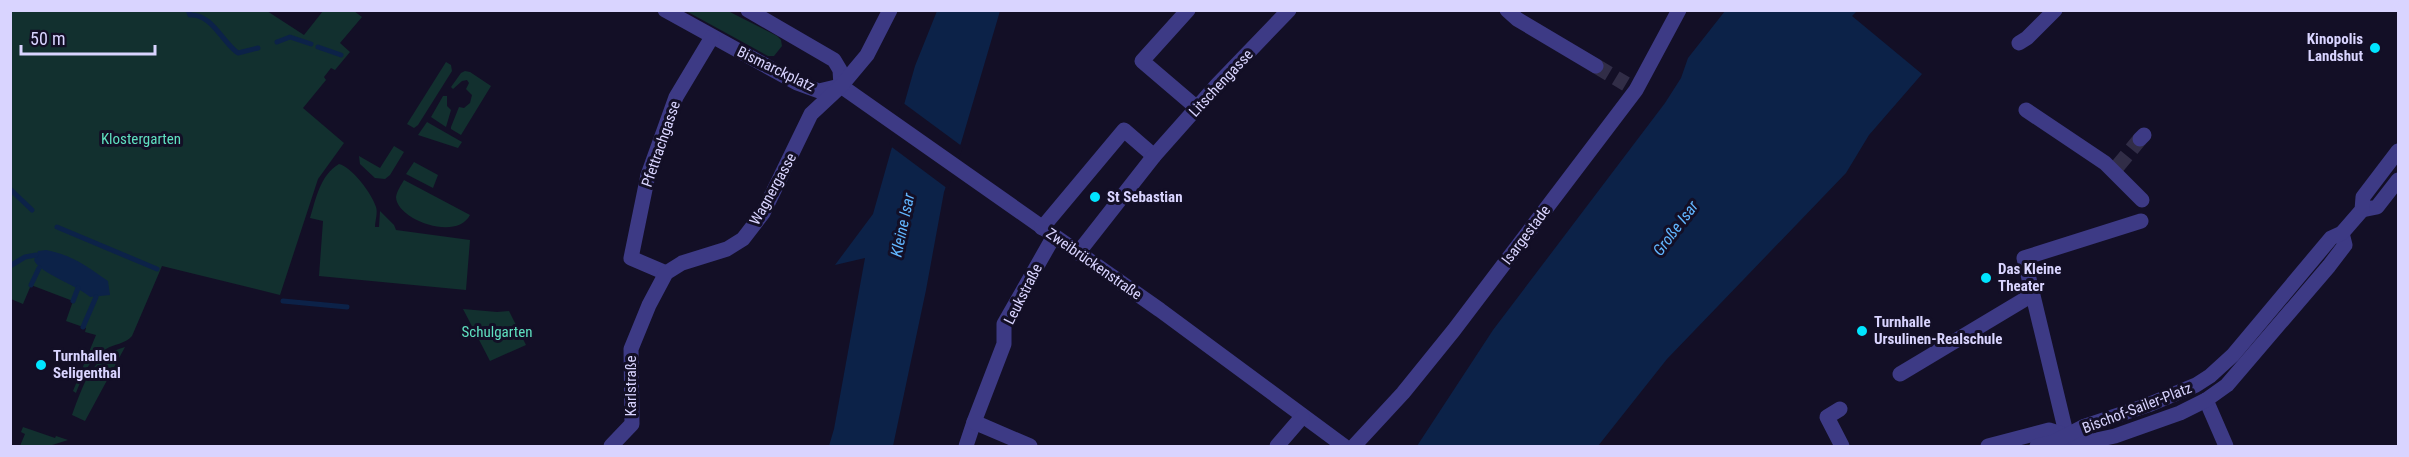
<svg xmlns="http://www.w3.org/2000/svg" width="2409" height="457" viewBox="0 0 2409 457" font-family="'Roboto Condensed',sans-serif">
	<style>
		.green { fill: #12302f }
		.water { fill: #0c2248 }
		.pier { fill: #130f26 }
		.lines { fill: none; stroke-linecap: round; stroke-linejoin: round }
		.stream { stroke: #0c2248; stroke-width: 5 }
		.minor-tunnel { stroke: #312d47; stroke-width: 15; stroke-dasharray: 15 8; stroke-linecap: butt }
		.minor { stroke: #3d3a85; stroke-width: 15 }
		.poi-dot { fill: #00e5ff; stroke: #130f26; stroke-width: 2 }
		.labels { text-anchor: middle; stroke-width: 6; stroke-linejoin: round; paint-order: stroke }
		.poi-label { font-size: 15px; font-weight: bold; fill: #d9d4ff; stroke: #130f26; text-anchor: start }
		.street-label { font-size: 15px; fill: #d9d4ff; stroke: #130f26 }
		.park-label { font-size: 15px; fill: #5fe0c0; stroke: #130f26 }
		.water-label { font-size: 16px; font-style: italic; fill: #62b6ff; stroke: #130f26 }
	</style>
	<rect width="100%" height="100%" fill="#130f26"/>
	<g class="green">
		<path d="M10 11H267L304 35 323 11H354L362 17 340 43 350 52 335 70 331 68 324 77 326 80 303 108 344 143 318 179 280 295 162 266 132 336C125 344 114 344 106 349 89 358 83 376 76 393L73 391 96 335 85 332 86 328 66 321 73 301 31 285 23 304 11 299Z"/>
		<path d="M686 11H728L777 36 781 40 782 46 774 56H768Z"/>
		<path d="M446 62 451 65 452 71 418 125 414 128 407 124Z"/>
		<path d="M465 71 470 72 491 86 461 135 451 129V127L459 107 464 108 470 103 472 95 466 89 469 83 467 80 462 81 453 89 451 87 461 73Z"/>
		<path d="M443 96H447V106L451 110 446 127 431 117Z"/>
		<path d="M427 122 462 142 458 148 418 135Z"/>
		<path d="M394 146 404 152 390 175 385 179 375 178 360 164 359 156 380 168Z"/>
		<path d="M414 162 438 175 433 188 406 174Z"/>
		<path d="M339 164C352 167 372 194 376 207 378 213 375 221 375 227H379L380 211 394 225 396 230 470 240 466 290 319 276 323 221 310 218C316 199 320 175 339 164Z"/>
		<path d="M404 180 470 215C456 242 396 219 396 197 397 191 401 185 404 180Z"/>
		<path d="M463 309 497 312 509 311 526 345 490 361Z"/>
		<path d="M125 347 85 421 72 415C83 386 91 356 125 347Z"/>
		<path d="M23 427 55 438 56 436 68 440 49 446H20L25 434 21 432Z"/>
	</g>
	<g class="water">
		<path d="M937 11H1000L961 143 944 192 926 290 893 446H829L834 429 865 258 835 265 873 214 915 66Z"/>
		<path d="M1725 11H1857L1852 16 1922 74 1869 135 1846 173 1667 359 1598 446H1417L1493 330 1665 103 1681 78 1688 58Z"/>
		<path d="M46 250C74 256 85 265 108 281L110 295 90 297C77 285 39 273 34 260L38 251Z"/>
	</g>
	<path class="pier" d="M902 102 963 147 948 189 889 145Z"/>
	<g class="lines">
		<g class="stream">
			<path d="M188 10 190 15C211 13 223 43 238 53L258 48"/>
			<path d="M277 42 290 37 311 44"/>
			<path d="M318 47 341 55"/>
			<path d="M10 189 32 210"/>
			<path d="M57 227 157 269"/>
			<path d="M10 266 25 257 36 255"/>
			<path d="M31 285 39 268"/>
			<path d="M73 301 78 288"/>
			<path d="M283 301 347 307"/>
			<path d="M83 327 96 297"/>
		</g>
		<g class="minor-tunnel">
			<path d="M1596 66 1626 84"/>
			<path d="M2117 167 2140 139"/>
		</g>
		<g class="minor">
			<path d="M665 10 797 83 819 91 840 86"/>
			<path d="M748 10 834 60 840 70 841 86"/>
			<path d="M1188 10 1142 61 1197 108"/>
			<path d="M1507 10 1517 19 1596 66"/>
			<path d="M2019 43 2027 38 2055 10"/>
			<path d="M841 86 1160 310 1344 446"/>
			<path d="M2026 110 2105 163 2142 200"/>
			<path d="M2140 139 2144 135"/>
			<path d="M2362 210 2377 207 2398 180"/>
			<path d="M1042 228 1124 130 1154 156"/>
			<path d="M1078 253 1154 156 1217 85 1289 10"/>
			<path d="M666 273 631 258 648 175 676 97 712 37"/>
			<path d="M1900 374 2032 295"/>
			<path d="M2206 400 2226 446"/>
			<path d="M1840 409 1827 417 1842 446"/>
			<path d="M2068 441 2024 258 2141 221"/>
			<path d="M611 446 632 424 631 349 649 305 666 273 682 263 727 249 743 239 763 213 811 114 841 86 867 55 890 10"/>
			<path d="M966 446 974 422"/>
			<path d="M1030 446 974 422 1004 344V324L1054 236"/>
			<path d="M1277 446 1302 417"/>
			<path d="M1354 446 1403 393 1454 330 1636 90 1679 10"/>
			<path d="M1988 446 2049 430 2087 442 2115 436 2180 413 2206 400 2227 385 2329 266 2345 245 2342 233"/>
			<path d="M2037 446 2054 442 2085 426 2148 405 2196 385 2210 376 2233 355 2331 238 2342 233 2362 210 2363 197 2398 151"/>
		</g>
	</g>
	<g class="poi-dot">
		<circle cx="2375" cy="48" r="6"/>
		<circle cx="1095" cy="197" r="6"/>
		<circle cx="1986" cy="278" r="6"/>
		<circle cx="1862" cy="331" r="6"/>
		<circle cx="41" cy="365" r="6"/>
	</g>
	<g class="labels">
		<g class="poi-label">
			<text x="2363" y="44" text-anchor="end">Kinopolis<tspan x="2363" dy="17">Landshut</tspan></text>
			<text x="1107" y="202">St Sebastian</text>
			<text x="1998" y="274">Das Kleine<tspan x="1998" dy="17">Theater</tspan></text>
			<text x="1874" y="327">Turnhalle<tspan x="1874" dy="17">Ursulinen-Realschule</tspan></text>
			<text x="53" y="361">Turnhallen<tspan x="53" dy="17">Seligenthal</tspan></text>
		</g>
		<g class="street-label">
			<text transform="translate(776 69) rotate(26)" y="5">Bismarckplatz</text>
			<text transform="translate(1221 83) rotate(-47)" y="5">Litschengasse</text>
			<text transform="translate(661 144) rotate(-71)" y="5">Pfettrachgasse</text>
			<text transform="translate(773 189) rotate(-61)" y="5">Wagnergasse</text>
			<text transform="translate(1526 235) rotate(-53)" y="5">Isargestade</text>
			<text transform="translate(1094 264) rotate(35)" y="5">Zweibrückenstraße</text>
			<text transform="translate(1023 294) rotate(-63)" y="5">Leukstraße</text>
			<text transform="translate(631 386) rotate(-90)" y="5">Karlstraße</text>
			<text transform="translate(2137 408) rotate(-21)" y="5">Bischof-Sailer-Platz</text>
		</g>
		<g class="park-label">
			<text x="141" y="144">Klostergarten</text>
			<text x="497" y="337">Schulgarten</text>
		</g>
		<g class="water-label">
			<text transform="translate(902 225) rotate(-78)" y="6">Kleine Isar</text>
			<text transform="translate(1675 228) rotate(-53)" y="6">Große Isar</text>
		</g>
	</g>
	<rect width="2409" height="457" fill="none" stroke="#d9d4ff" stroke-width="24"/>
	<path d="M21 45v9h134v-9" fill="none" stroke="#d9d4ff" stroke-width="3"/>
	<text x="30" y="45" font-size="18" fill="#d9d4ff" stroke="#130f26" stroke-width="4.5" paint-order="stroke">50 m</text>
</svg>
